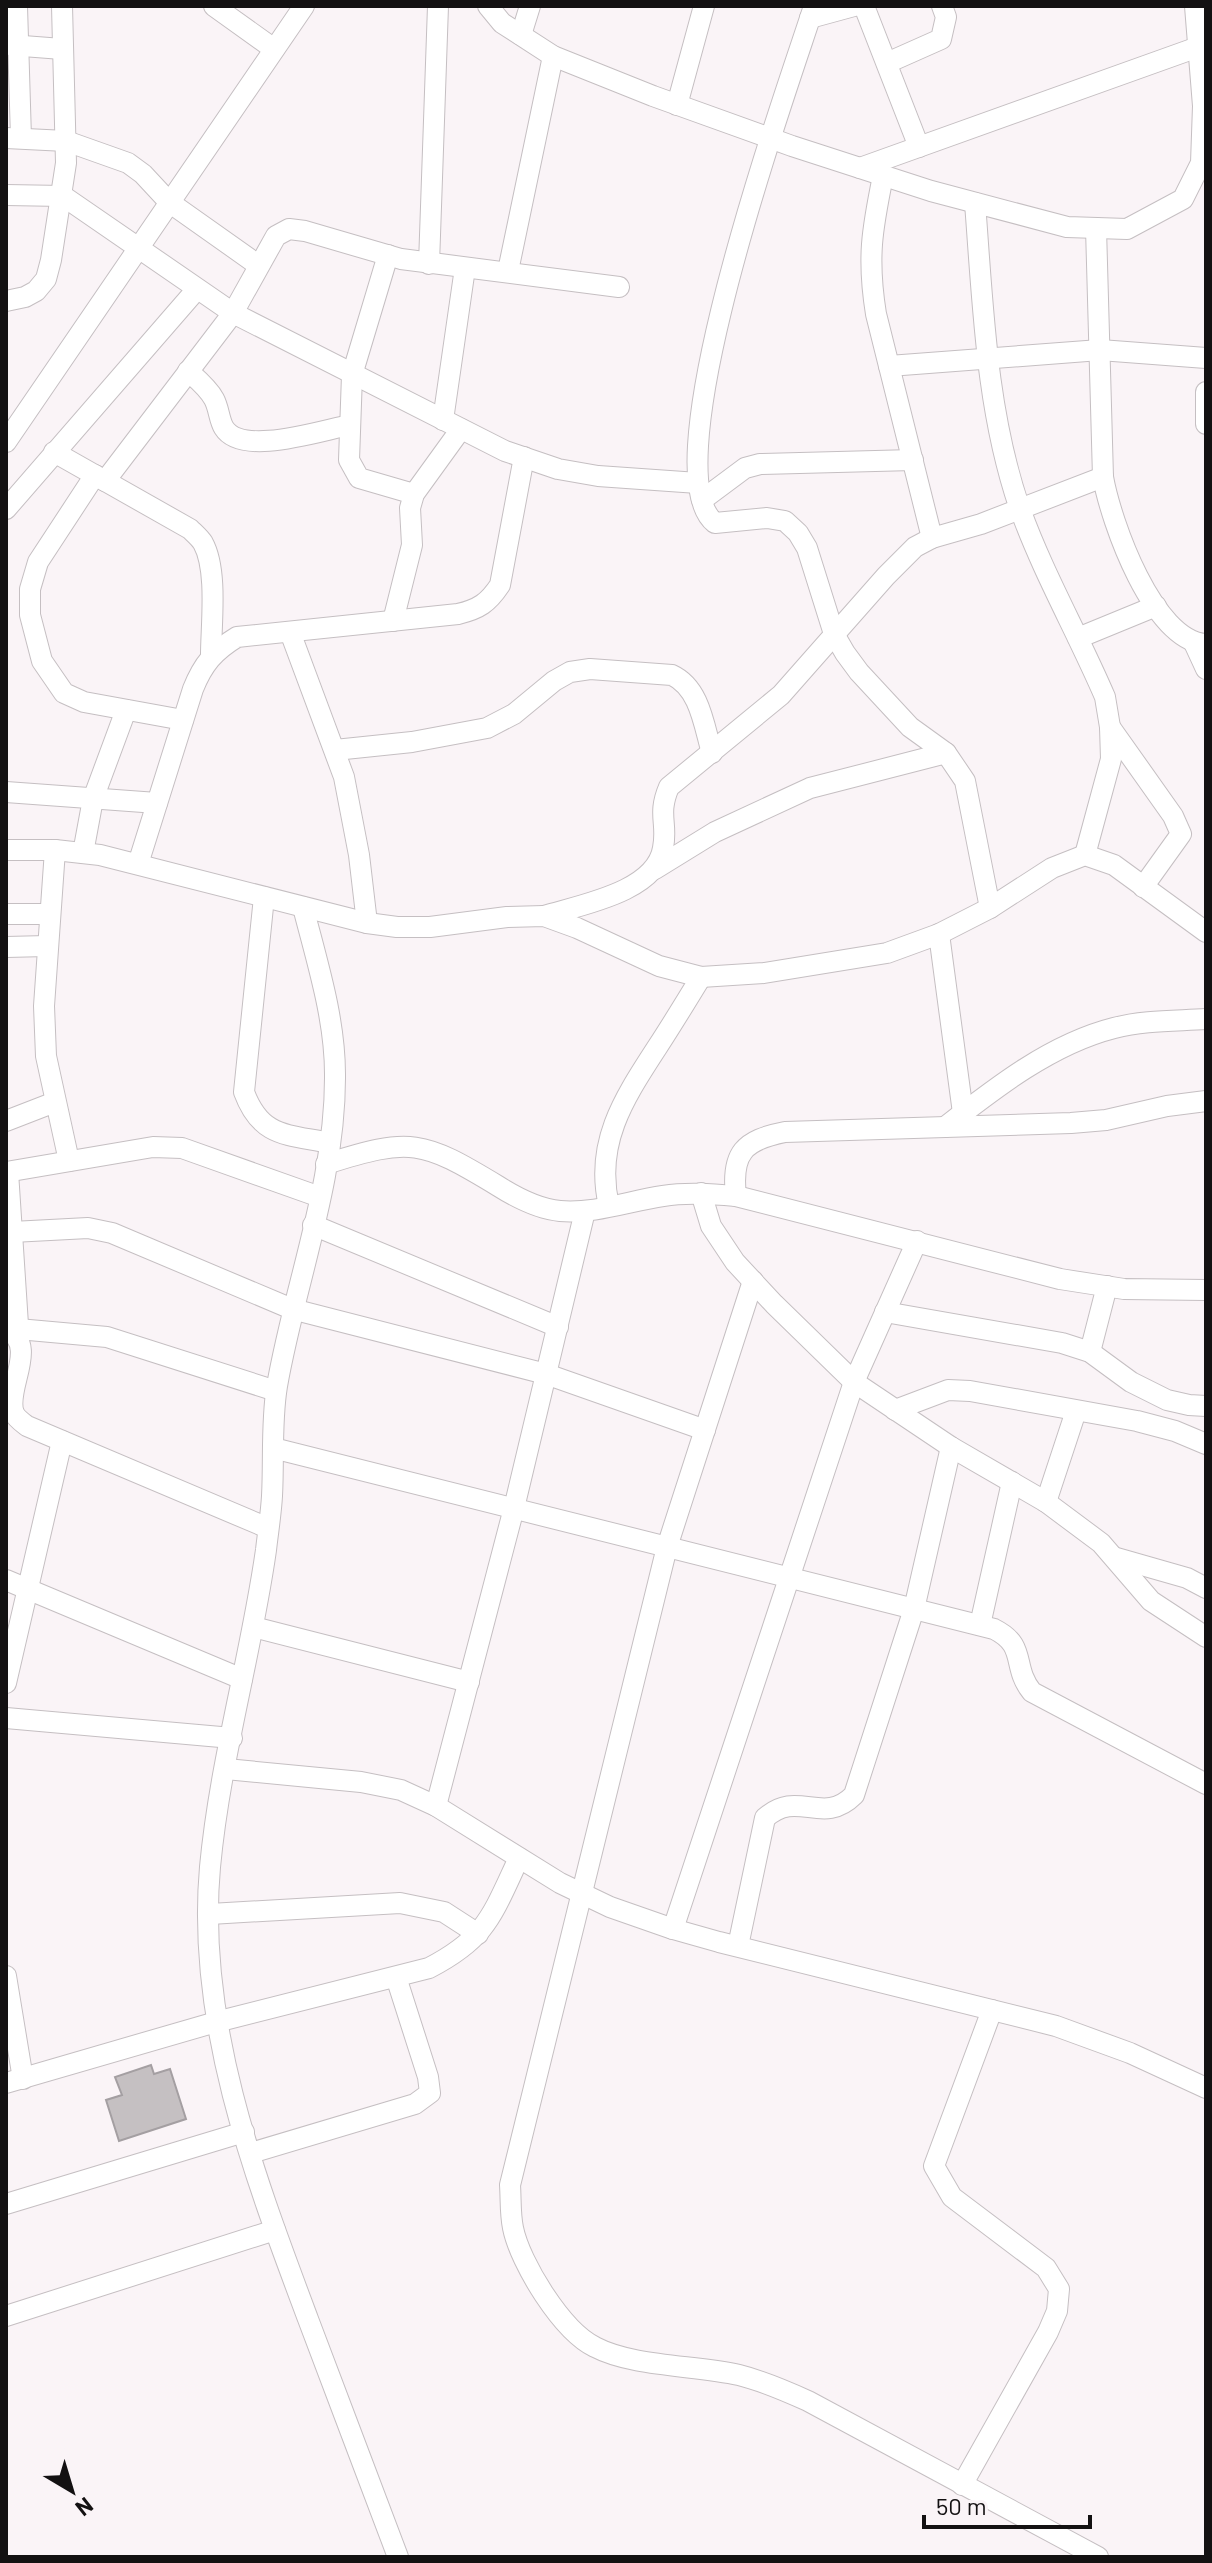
<svg xmlns="http://www.w3.org/2000/svg" width="1212" height="2563" viewBox="0 0 1212 2563" font-family="Barlow,sans-serif">
	<style>
		.building { fill: #c5c0c2; stroke: #a49fa2; stroke-width: 2 }
		.lines { fill: none; stroke-linecap: round; stroke-linejoin: round }
		.street-casing { stroke: #c5bfc2; stroke-width: 22 }
		.street { stroke: #fff; stroke-width: 20 }
	</style>
	<rect width="100%" height="100%" fill="#faf4f7"/>
	<path class="building" d="M151 2065 154 2074 170 2069 186 2119 119 2141 106 2100 122 2095 115 2077Z"/>
	<g class="lines">
		<g class="street-casing">
			<g id="street">
				<path d="M17 6 21 138"/>
				<path d="M214 6 274 49"/>
				<path d="M488 6 502 23 553 56 653 96 792 146 931 191 1067 227 1127 229 1183 199 1201 163 1203 106 1195 6"/>
				<path d="M814 6C789 84 649 471 715 523L767 518 785 521 798 533 807 548 834 634 845 653 859 672 910 727 946 753 965 781 990 908"/>
				<path d="M864 6 919 147"/>
				<path d="M810 18 854 6"/>
				<path d="M521 35 530 6"/>
				<path d="M10 45 62 49"/>
				<path d="M887 63 941 39 946 17 942 6"/>
				<path d="M677 105 704 6"/>
				<path d="M6 138 66 141 128 163 143 174 169 202 258 265"/>
				<path d="M860 168 1198 47"/>
				<path d="M883 176C872 230 867 258 876 314L932 538"/>
				<path d="M6 195 63 196 233 313 505 451 558 469 598 476 698 483"/>
				<path d="M975 203C983 305 986 411 1020 509 1043 573 1078 634 1105 697L1110 727 1111 759 1085 855"/>
				<path d="M1096 228 1103 477C1111 522 1153 641 1206 644"/>
				<path d="M388 255 352 375 349 460 359 478 414 494"/>
				<path d="M429 264 438 6"/>
				<path d="M508 271 553 56"/>
				<path d="M6 301 25 297 36 291 46 279 51 260 66 163 62 6"/>
				<path d="M889 366 1100 350 1206 358"/>
				<path d="M188 371C197 379 208 388 214 399 219 408 219 420 224 428 242 457 322 430 350 425"/>
				<path d="M1206 392V424"/>
				<path d="M443 420 465 268"/>
				<path d="M6 442 304 6"/>
				<path d="M54 452 190 529C194 533 200 538 203 543 218 570 211 625 211 655"/>
				<path d="M95 475 38 562 30 589V615L42 661 64 693 84 702 183 720"/>
				<path d="M105 481 233 313 276 236 289 229 305 231 401 259 619 287"/>
				<path d="M702 500 745 468 760 464 913 460"/>
				<path d="M6 509 197 289"/>
				<path d="M393 621 412 545 410 508 414 494 461 429"/>
				<path d="M290 632 344 777 359 855 367 923"/>
				<path d="M1078 638 1156 606"/>
				<path d="M1194 643 1206 669"/>
				<path d="M1110 727 1173 816 1181 834 1143 887"/>
				<path d="M335 750 412 742 487 728 514 714 554 681 570 672 590 669 672 675C700 688 704 726 712 753"/>
				<path d="M6 792 157 803"/>
				<path d="M6 850H55L100 855 367 923 397 927H430L507 917 544 916 577 928 659 966 701 977 764 973 887 953 939 934 990 908 1052 868 1085 855 1114 865 1206 932"/>
				<path d="M55 850 44 1006 46 1056 69 1161"/>
				<path d="M83 853 93 799 126 710"/>
				<path d="M138 864 193 689C203 664 214 651 237 637L458 614C479 609 488 603 500 585L524 457"/>
				<path d="M655 869 715 832 810 788 946 753"/>
				<path d="M264 897 244 1092C261 1138 287 1134 330 1143"/>
				<path d="M303 907C317 962 335 1018 335 1074 336 1180 295 1283 277 1386 271 1422 274 1460 272 1496 271 1514 268 1532 266 1550 251 1656 220 1760 210 1867 196 2023 254 2175 308 2319 338 2398 368 2478 398 2557"/>
				<path d="M6 914H49"/>
				<path d="M544 916C580 905 656 892 663 848 668 823 657 815 669 787L781 695 886 576 915 547 932 538 981 524 1103 477"/>
				<path d="M939 934 963 1113"/>
				<path d="M6 947 47 946"/>
				<path d="M6 1121 55 1102"/>
				<path d="M945 1127C995 1088 1051 1044 1114 1028 1144 1020 1176 1021 1206 1019"/>
				<path d="M326 1164C411 1137 422 1140 498 1186 517 1198 538 1209 560 1211 594 1214 629 1201 663 1196 687 1192 712 1194 736 1196L1060 1279 1124 1289 1206 1290"/>
				<path d="M6 1172 153 1147 182 1148 320 1197"/>
				<path d="M8 1172 19 1340"/>
				<path d="M701 1193 711 1226 735 1262 774 1304 854 1382 951 1447 1046 1502 1101 1543 1151 1601 1206 1637"/>
				<path d="M736 1196C731 1153 744 1140 785 1132L1071 1123 1106 1120 1167 1106 1206 1101"/>
				<path d="M609 1206C594 1142 625 1097 658 1046 673 1023 687 1000 701 977"/>
				<path d="M313 1225 558 1327"/>
				<path d="M12 1232 88 1228 112 1233 292 1309 546 1374 705 1430"/>
				<path d="M753 1281 667 1547 510 2185C511 2199 510 2214 513 2228 520 2263 562 2331 595 2347 633 2367 696 2365 739 2375 763 2381 786 2391 808 2401L1098 2557"/>
				<path d="M885 1312 1062 1343 1090 1352 1131 1382 1167 1400 1189 1405 1206 1406"/>
				<path d="M6 1329C40 1345 4 1390 14 1413 16 1418 23 1423 27 1426L268 1528"/>
				<path d="M18 1329 107 1337 276 1391"/>
				<path d="M1090 1352 1107 1286"/>
				<path d="M895 1410 948 1390 970 1391 1137 1421 1175 1431 1206 1444"/>
				<path d="M273 1448 994 1629C1028 1646 1011 1666 1032 1692L1206 1784"/>
				<path d="M1046 1502 1076 1411"/>
				<path d="M1117 1558 1187 1578 1206 1588"/>
				<path d="M6 1580 242 1679"/>
				<path d="M980 1625 1012 1482"/>
				<path d="M253 1627 469 1682"/>
				<path d="M6 1683 62 1441"/>
				<path d="M6 1718 232 1738"/>
				<path d="M226 1769 361 1782 401 1790 436 1806 560 1883 610 1907 673 1929 719 1942 1056 2026 1130 2053 1206 2088"/>
				<path d="M436 1806 514 1508 585 1211"/>
				<path d="M210 1914 400 1903 444 1912 478 1934"/>
				<path d="M673 1929 854 1382 917 1241"/>
				<path d="M738 1946 765 1818C798 1788 822 1827 854 1795L914 1609 951 1447"/>
				<path d="M6 1976 23 2079"/>
				<path d="M6 2083 216 2022 429 1968C487 1938 492 1915 519 1858"/>
				<path d="M251 2153 415 2104 430 2093 428 2077 396 1977"/>
				<path d="M6 2204 244 2132"/>
				<path d="M6 2316 275 2230"/>
				<path d="M962 2485 1048 2332 1057 2311 1059 2289 1046 2268 952 2197 934 2166 992 2010"/>
			</g>
		</g>
		<use href="#street" class="street"/>
	</g>
	<rect width="1212" height="2563" fill="none" stroke="#131112" stroke-width="16"/>
	<g transform="translate(72 2491) rotate(142)" stroke="#faf4f7" stroke-width="6" paint-order="stroke">
	<path d="M0-6L14 30L0 20L-14 30Z" fill="#131112"/>
	<text y="-12" font-size="22" font-weight="bold" text-anchor="middle" fill="#131112">N</text>
	</g>
	<path d="M924 2515v12h166v-12" fill="none" stroke="#131112" stroke-width="4"/>
	<text x="936" y="2515" font-size="24" fill="#131112" stroke="#faf4f7" stroke-width="6" paint-order="stroke">50 m</text>
</svg>
